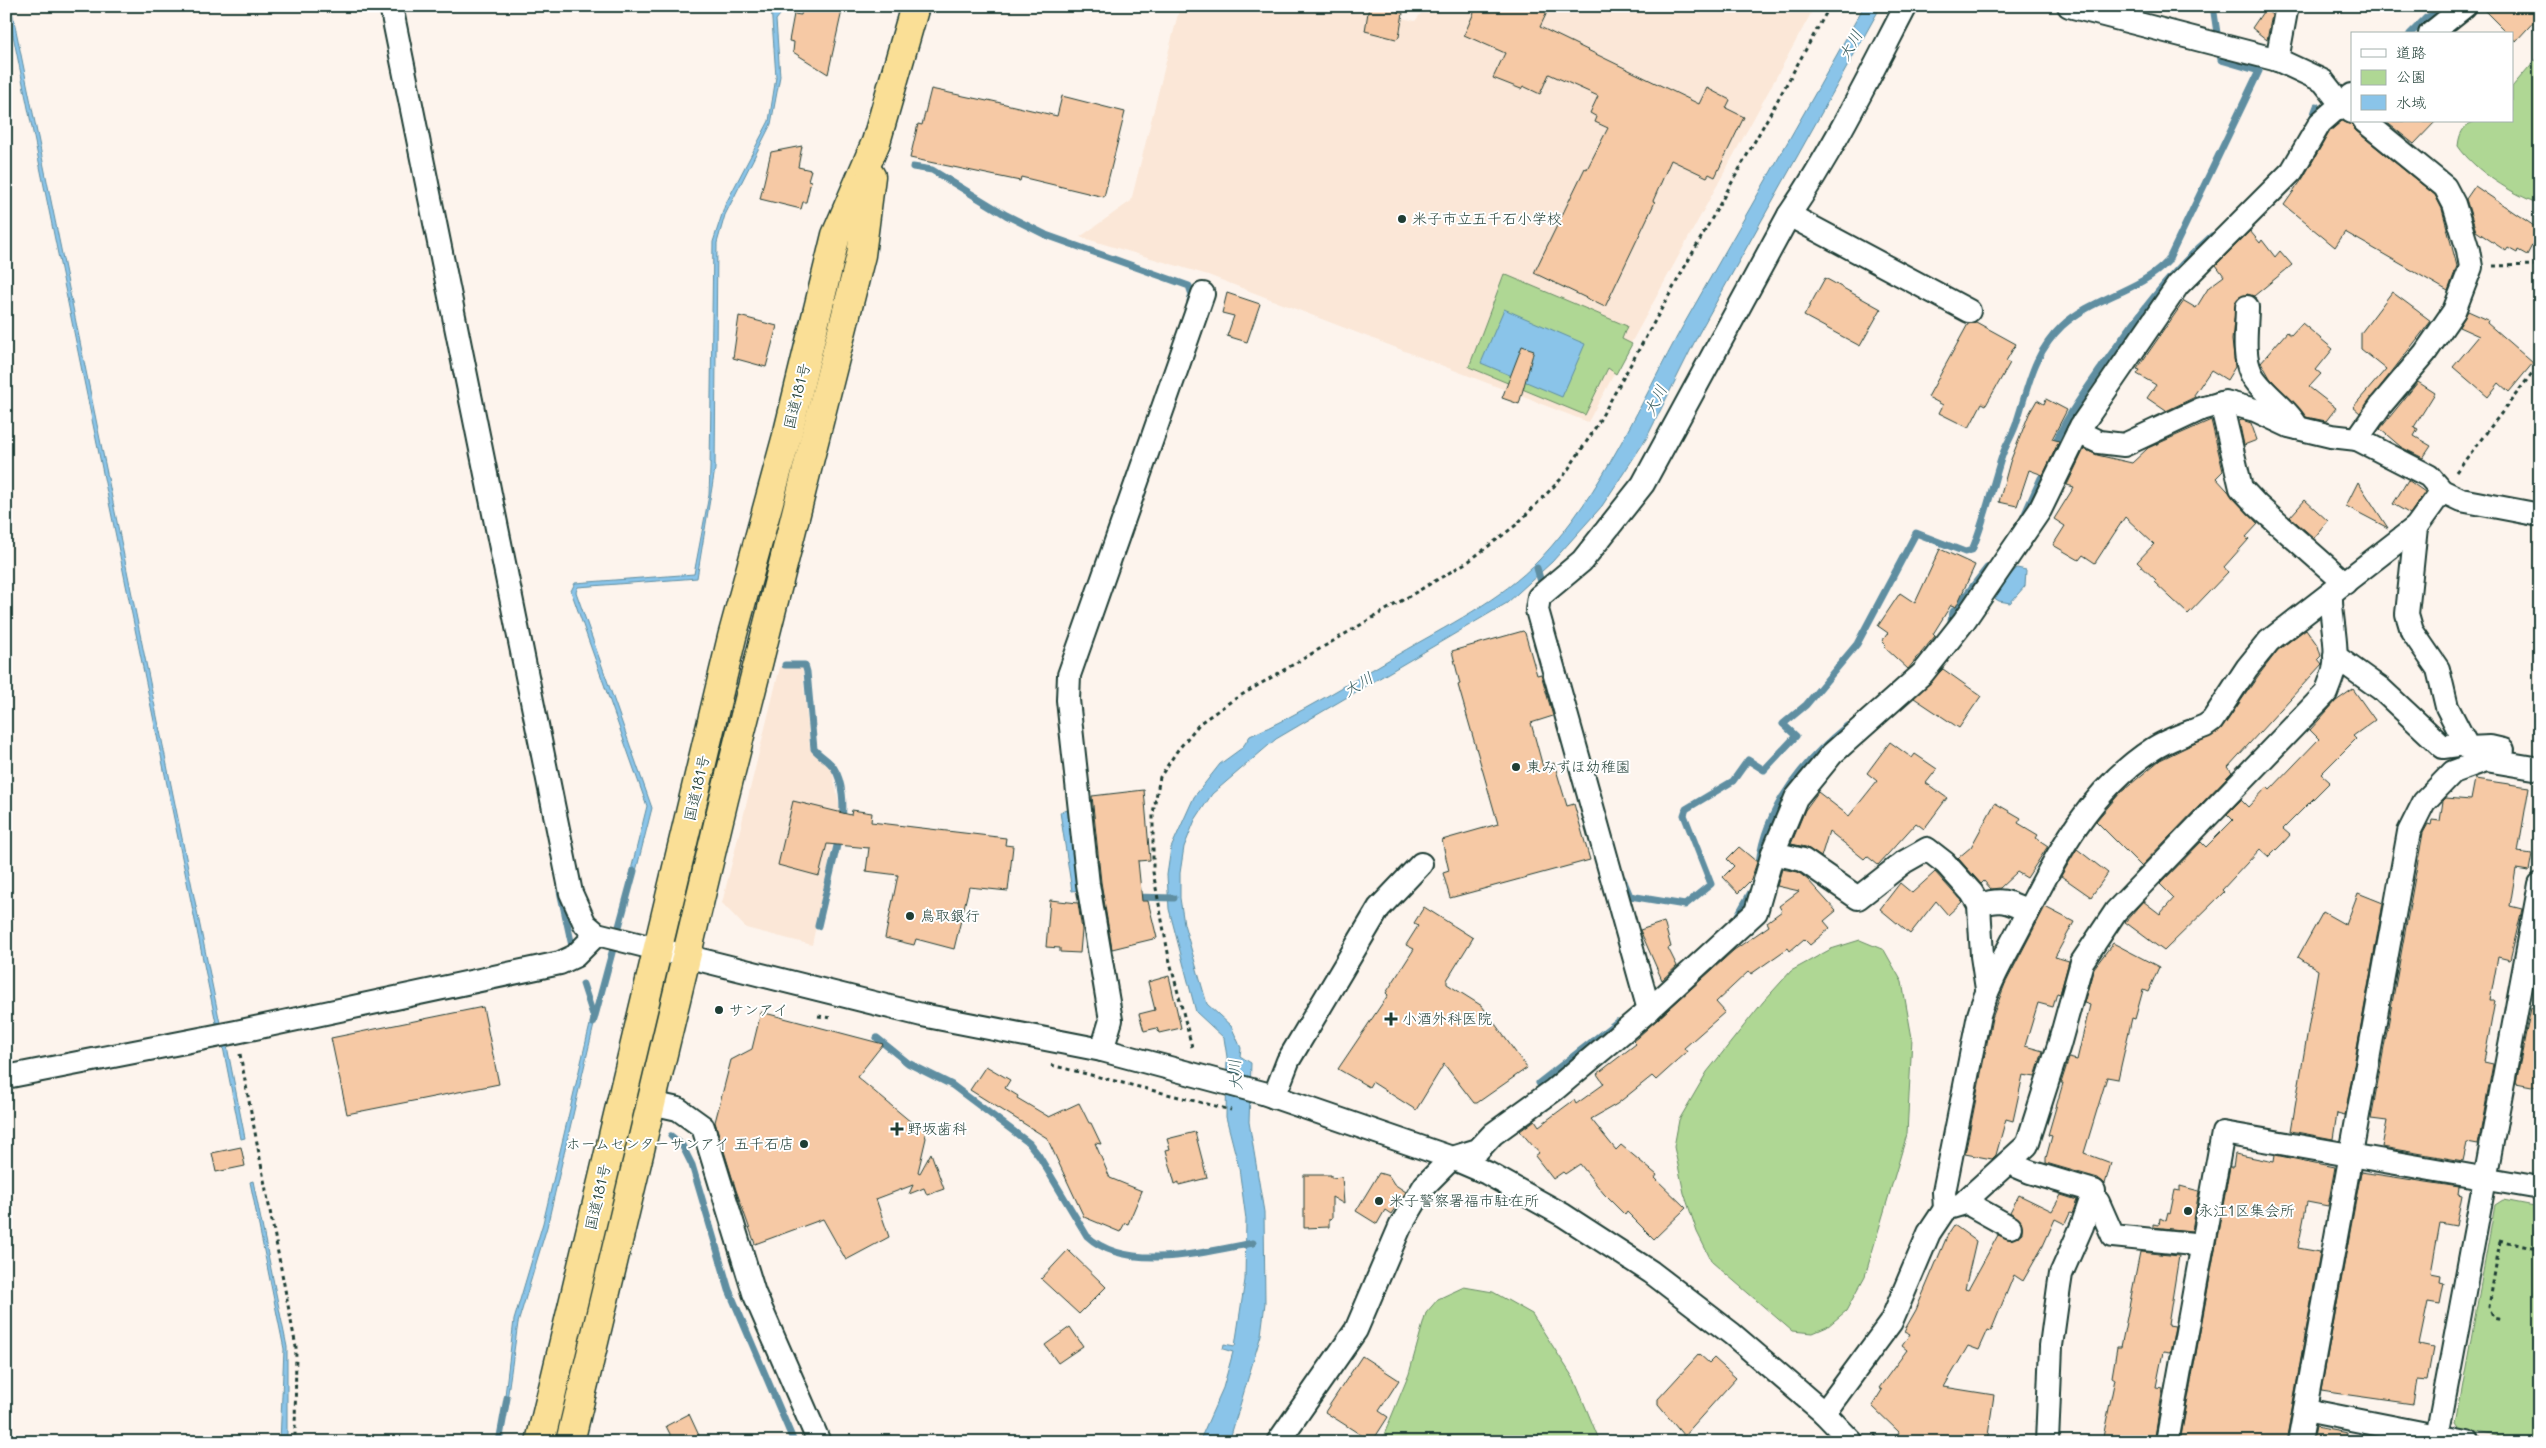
<svg xmlns="http://www.w3.org/2000/svg" width="2546" height="1448" viewBox="0 0 2546 1448" font-family="Mali,'Klee One',sans-serif">
	<style>
		.built { fill: #fbe7d7 }
		.green { fill: #afd794; stroke: #678a64 }
		.water { fill: #8ac4e9; stroke: #5f8ea1 }
		.lines { fill: none; stroke-linecap: round; stroke-linejoin: round }
		.stream { stroke: #5f8ea1; stroke-width: 7 }
		.building { fill: #f6c9a5; stroke: #1f3d34 }
		.minor-casing { stroke: #1f3d34; stroke-width: 26 }
		.highway-casing { stroke: #1f3d34; stroke-width: 31 }
		.path { stroke: #1f3d34; stroke-width: 3; stroke-dasharray: 4 4; stroke-linecap: butt }
		.minor { stroke: #fff; stroke-width: 22 }
		.highway { stroke: #fadf96; stroke-width: 28 }
		.poi-dot { fill: #1f3d34; stroke: #fff; stroke-width: 2 }
		.labels { text-anchor: middle; stroke-width: 4; stroke-linejoin: round; paint-order: stroke }
		.poi-label { font-size: 15px; fill: #1f3d34; stroke: #fff; text-anchor: start }
		.street-label { font-size: 15px; fill: #1f3d34; stroke: #fff }
		.water-label { font-size: 16px; font-style: italic; fill: #3a5f61; stroke: #fff }
	</style>
	<rect width="100%" height="100%" fill="#fdf4ed"/>
	<filter id="ink" filterUnits="userSpaceOnUse"><feTurbulence type="fractalNoise" baseFrequency=".02" numOctaves="2"/><feDisplacementMap in="SourceGraphic" scale="10" xChannelSelector="R" yChannelSelector="G"/><feConvolveMatrix kernelMatrix="1 2 1 2 8 2 1 2 1" color-interpolation-filters="sRGB"/></filter>
	<g filter="url(#ink)">
		<g class="built">
			<path d="M1180 6H1351L1415 21 1427 6H1815L1588 422 1208 275 1080 237 1131 201Z"/>
			<path d="M780 667H802L810 748 832 769 840 809 812 945 746 928 722 903Z"/>
		</g>
		<g class="green">
			<path d="M2540 54V204C2512 194 2475 171 2458 146 2461 113 2487 121 2512 121V87Z"/>
			<path d="M1504 274 1627 326 1622 339 1632 344 1616 374 1608 368 1585 415 1469 367Z"/>
			<path d="M1860 940 1884 950 1902 982 1912 1038 1907 1134 1865 1276 1846 1311 1827 1327 1813 1333 1792 1331 1712 1262 1697 1232 1684 1193 1674 1147 1679 1120 1707 1072 1763 1002 1791 971 1831 949Z"/>
			<path d="M2503 1200 2540 1207V1442H2524L2461 1430 2456 1423 2495 1205Z"/>
			<path d="M1464 1287 1493 1292 1532 1314 1574 1379 1600 1442H1381L1409 1374 1426 1313 1438 1299Z"/>
		</g>
		<g class="water">
			<path d="M7 6H11L220 1023H216Z"/>
			<path d="M771 6H775L776 13 781 6H787L776 20 780 76 771 124 725 215 717 243 715 469 697 578 578 587 576 592 652 808 634 879 629 878 647 806 571 591 575 583 694 574 709 495 710 468 713 242 725 205 769 121 776 77Z"/>
			<path d="M1864 6H1881L1699 333 1646 439 1602 506 1552 562 1507 603 1276 739 1212 794 1195 820 1184 847 1180 873V898L1184 924 1207 1004 1231 1026 1241 1048 1240 1056 1251 1063 1249 1122 1264 1212 1265 1303 1261 1335 1229 1442H1199L1223 1388 1233 1352 1223 1349 1224 1344 1235 1346 1245 1280 1246 1219 1239 1168 1226 1117 1227 1057 1224 1038 1196 1012 1169 909 1167 875 1171 848 1194 797 1220 764 1242 748 1250 736C1300 714 1349 683 1397 655 1446 626 1500 601 1540 559 1604 491 1639 405 1684 324 1744 218 1805 113 1864 6Z"/>
			<path d="M1504 309 1585 344 1562 397 1481 363Z"/>
			<path d="M2017 568 2026 570 2025 586 2010 603 1999 601 1991 596Z"/>
			<path d="M1068 810 1080 890 1072 891 1060 812Z"/>
			<path d="M592 1016H596L547 1227 518 1323 506 1407 504 1404 514 1320 543 1223Z"/>
			<path d="M227 1046 245 1138 241 1139 223 1047Z"/>
			<path d="M253 1181 287 1347V1442H280L284 1349 250 1182Z"/>
		</g>
		<g class="lines">
			<g class="stream">
				<path d="M2410 34 2426 18 2447 8"/>
				<path d="M2312 119 2317 106"/>
				<path d="M913 167 932 170 1006 215 1046 235 1189 286 1192 295 1190 301"/>
				<path d="M2053 449C2064 420 2084 393 2102 367 2135 320 2168 274 2212 236"/>
				<path d="M2024 516 2041 478"/>
				<path d="M1537 568 1543 589"/>
				<path d="M1950 625 1953 612 1987 568"/>
				<path d="M785 665H805L807 672 814 749C820 756 829 760 834 768 843 782 844 805 842 821"/>
				<path d="M1759 863C1766 807 1804 761 1847 726"/>
				<path d="M1623 879 1630 896 1685 905 1711 884 1684 815 1686 809 1733 781 1748 760 1764 770 1796 736 1783 724 1806 705 1857 644 1916 533 1965 552 1972 550C1985 520 1992 486 2002 456 2006 444 2014 433 2017 421 2029 384 2033 354 2062 326 2093 297 2139 292 2168 261L2259 71 2221 60 2213 6"/>
				<path d="M560 891 572 946"/>
				<path d="M1133 897 1174 898"/>
				<path d="M1738 915 1751 892"/>
				<path d="M818 926 839 837"/>
				<path d="M583 984 594 1018"/>
				<path d="M593 1023 634 871"/>
				<path d="M877 1038 908 1063 952 1085 1029 1143 1039 1156 1087 1236C1127 1273 1205 1252 1253 1243"/>
				<path d="M1539 1083 1617 1022"/>
				<path d="M671 1136 682 1145 692 1165 729 1290 794 1442"/>
				<path d="M499 1442 507 1398"/>
			</g>
		</g>
		<g class="building">
			<path d="M813 6H843L828 74 793 52 794 42 789 41 794 14 801 15 802 10 812 11Z"/>
			<path d="M1369 6H1398L1397 12 1403 13 1399 37 1396 39 1365 31Z"/>
			<path d="M1477 6H1550L1540 27 1699 104 1707 88 1730 100 1726 108 1744 117 1715 177 1709 174 1707 177 1671 160 1653 201 1655 202 1605 307 1534 273 1585 168 1587 169 1608 128 1595 122 1597 117 1590 113 1598 96 1549 74 1540 94 1523 86 1521 89 1493 78 1505 53 1464 35Z"/>
			<path d="M2480 6H2528L2539 16 2516 41 2512 38V34H2508Z"/>
			<path d="M2265 9 2272 15 2267 40 2252 28Z"/>
			<path d="M931 89 987 101 988 100 1057 116 1062 96 1125 112 1104 197 1021 177 1020 181 910 158 918 124 922 125Z"/>
			<path d="M2342 121 2352 125 2356 131 2435 195 2442 209 2457 266 2448 291 2345 232 2335 247 2284 205 2303 178 2330 131Z"/>
			<path d="M2385 121H2436L2414 144Z"/>
			<path d="M802 146 798 167 811 170 808 180 811 181 806 202H803L801 209 760 199 771 152Z"/>
			<path d="M2475 186 2540 230 2527 255 2518 250 2517 253 2508 248 2506 251 2476 231 2466 199Z"/>
			<path d="M2250 231 2260 243 2262 240 2275 257 2280 251 2292 265 2254 296 2247 294 2236 301 2232 340 2235 367 2227 380 2211 370 2194 395 2195 397 2166 411 2147 398 2156 385 2137 374 2140 370 2137 369 2184 301 2196 308 2209 287 2224 276 2216 265Z"/>
			<path d="M1825 278 1881 309 1860 346 1804 316Z"/>
			<path d="M2392 292 2431 321 2360 413 2353 407 2386 369 2361 349V333Z"/>
			<path d="M1227 293 1260 304 1247 342 1227 336 1234 316 1222 313Z"/>
			<path d="M2468 311 2488 320 2487 323 2533 363 2509 392 2499 383 2488 397 2453 367 2479 336 2459 327Z"/>
			<path d="M739 316 777 326 766 367 733 358Z"/>
			<path d="M1976 322 2016 344 2006 361 2010 363 1986 405 1982 403 1969 428 1939 413 1943 405 1928 397 1968 324Z"/>
			<path d="M2302 323 2333 349 2316 370 2321 374 2309 387 2336 408 2326 421 2306 417 2270 378 2261 362 2287 332 2291 335Z"/>
			<path d="M1522 346 1534 350 1519 404 1502 398Z"/>
			<path d="M2418 382 2435 393 2414 427 2418 429 2414 436 2431 446 2423 458 2401 447 2380 429Z"/>
			<path d="M2046 399 2067 410 2052 439 2059 441 2043 475 2029 470 2017 506 1999 502 2010 462 2029 414 2037 400 2044 404Z"/>
			<path d="M2211 420 2223 471 2216 478 2258 524 2246 537 2249 539 2224 567 2228 572 2188 614 2154 582 2156 580 2137 562 2154 544 2125 517 2095 563 2083 555 2079 560 2053 545 2065 526 2054 519 2074 487 2067 485 2084 449 2097 455 2132 463 2148 448Z"/>
			<path d="M2242 420 2251 423 2257 440 2244 445 2239 421Z"/>
			<path d="M2408 480 2425 492 2410 514 2393 504Z"/>
			<path d="M2358 482 2388 528 2346 506Z"/>
			<path d="M2305 500 2328 521 2314 538 2290 517Z"/>
			<path d="M1940 549 1975 565 1956 607 1951 605 1933 634 1935 636 1908 669 1884 647 1886 645 1882 641 1888 633 1878 626 1900 593 1915 603Z"/>
			<path d="M2306 629 2318 646 2321 656 2318 659 2322 664 2228 767 2232 772 2141 866 2096 821 2120 793 2160 760 2220 731 2258 676 2278 650Z"/>
			<path d="M1523 631 1525 633 1537 675 1541 674 1553 716 1531 723 1543 767 1554 763 1567 806 1574 804 1590 860 1450 898 1443 873 1449 871 1442 840 1498 824 1458 685 1460 684 1452 651Z"/>
			<path d="M1943 669 1981 696 1959 728 1914 698Z"/>
			<path d="M2353 689 2375 720 2353 736 2356 739 2321 774 2330 782 2283 829 2290 835 2283 843 2269 857 2260 849 2222 890 2224 892 2164 951 2125 922 2143 901 2160 914 2174 898 2160 884 2201 842 2206 847 2233 820 2227 814 2241 800 2248 807 2267 787 2270 790 2319 739 2310 730 2336 701Z"/>
			<path d="M1890 742 1912 758 1915 754 1937 769 1926 783 1947 798 1924 829 1916 823 1878 865 1867 856 1864 859 1829 831 1821 857 1806 847 1791 844 1805 810 1818 792 1849 816 1877 781 1867 773Z"/>
			<path d="M2475 779 2529 787 2518 852 2532 854 2529 871 2516 869 2510 906 2522 909 2510 960 2498 957 2490 1001H2495L2484 1062 2493 1064 2478 1145 2467 1143 2463 1161 2382 1147 2387 1121 2371 1119 2423 833 2428 824 2431 825 2432 820 2440 821 2443 801 2446 798 2471 800Z"/>
			<path d="M1144 790 1150 860 1138 861 1142 901H1148L1157 938 1112 949 1101 882 1092 796Z"/>
			<path d="M793 801 851 815 852 810 872 813 871 822 1006 838 1005 845 1013 846 1008 891 969 887 954 949 916 939 914 945 885 938 898 875 866 871 869 848 827 844 819 876 778 865Z"/>
			<path d="M1995 803 2021 818 2018 823 2038 835 2036 838 2048 846 2027 878 2017 872 2000 888 1991 889 1984 881 1981 884 1958 858 1971 847Z"/>
			<path d="M1739 847 1757 862 1751 880 1738 893 1723 877 1734 866 1727 859Z"/>
			<path d="M2077 849 2108 873 2091 897 2061 876Z"/>
			<path d="M1782 869 1798 872 1808 880 1836 911 1824 921 1830 928 1810 945 1804 939 1790 951 1788 948 1751 974 1749 971 1716 1002 1725 1012 1684 1048 1687 1052 1656 1080 1652 1076 1617 1104 1591 1119 1616 1150 1621 1145 1657 1175 1655 1178 1686 1208 1654 1239 1627 1212 1625 1215 1604 1194 1580 1164 1565 1174 1563 1172 1553 1179 1535 1156 1539 1153 1520 1131 1535 1120 1539 1126 1574 1100 1576 1104 1604 1084 1597 1074 1636 1044 1633 1041 1638 1037 1734 950 1769 926 1767 922 1782 911 1779 906 1799 891 1777 886Z"/>
			<path d="M1935 872 1962 902 1948 915 1936 901 1910 934 1880 909 1900 883 1912 893Z"/>
			<path d="M2358 893 2383 903 2345 1115 2337 1113 2333 1139 2291 1131 2318 970 2298 957 2323 912 2346 925Z"/>
			<path d="M1050 900 1078 903 1082 930 1080 953 1060 952V948L1046 947Z"/>
			<path d="M1424 907 1473 938 1447 980V984L1482 1006 1527 1068 1477 1103H1474L1444 1064 1416 1110 1372 1082 1369 1087 1338 1069 1388 995 1386 993 1414 949 1406 945 1418 926 1414 923Z"/>
			<path d="M2045 907 2074 922 2055 957 2069 961 2060 994 2057 993 2053 1007 2038 1003 2025 1046 2043 1051 2035 1077 2023 1075 2013 1121 2006 1119 1996 1155 1992 1159 1965 1154 1992 1018 2005 984Z"/>
			<path d="M1664 922 1671 947 1668 948 1677 966 1662 980 1640 930Z"/>
			<path d="M2113 943 2159 967 2148 992 2143 990 2135 1019 2132 1018 2118 1079 2107 1077 2084 1153 2111 1163 2105 1184 2098 1178 2046 1163V1158L2052 1136 2048 1135 2063 1083H2061L2069 1058 2077 1060 2090 1005 2084 1003 2094 968Z"/>
			<path d="M1169 976 1181 1028 1159 1033 1157 1028 1144 1031 1139 1014 1155 1010 1148 982Z"/>
			<path d="M483 1007 499 1084 347 1114 331 1038Z"/>
			<path d="M2531 1008 2540 1009V1077L2537 1087 2516 1083Z"/>
			<path d="M761 1012 883 1044 857 1077 917 1127 922 1125 926 1138 918 1172 920 1173 931 1153 944 1189 927 1195 924 1188 909 1194 913 1185 876 1199 889 1237 846 1260 823 1219 755 1244 736 1190 715 1122 731 1060 752 1049Z"/>
			<path d="M986 1066 1010 1080 1005 1088 1018 1096 1017 1098 1049 1117 1079 1103 1089 1123H1091L1101 1144 1095 1143 1110 1178 1142 1191 1128 1224 1125 1223 1120 1232 1084 1217 1047 1138 970 1090Z"/>
			<path d="M1195 1132 1207 1178 1179 1185V1182L1175 1184 1166 1150 1170 1149 1167 1139Z"/>
			<path d="M241 1147 245 1166 216 1172 212 1153Z"/>
			<path d="M2235 1154 2274 1162 2275 1155 2335 1167 2328 1206 2307 1202 2298 1248 2320 1252 2286 1442H2180L2230 1167H2233Z"/>
			<path d="M2361 1172 2459 1187 2458 1194 2462 1195 2456 1226 2440 1223 2431 1273 2441 1275 2440 1282 2444 1283 2440 1304 2428 1302 2419 1345 2433 1348 2427 1381 2417 1380 2413 1404 2321 1391Z"/>
			<path d="M1379 1173 1389 1176 1394 1184 1406 1192 1391 1214 1385 1210 1377 1224 1356 1211Z"/>
			<path d="M1304 1175H1331V1178L1342 1177 1344 1204 1332 1197V1218L1329 1219V1227L1304 1228Z"/>
			<path d="M2180 1186 2199 1191 2192 1231 2153 1227V1224L2159 1225 2160 1218 2166 1221 2168 1213 2170 1214 2175 1190 2180 1191Z"/>
			<path d="M2019 1195 2052 1211 2061 1195 2077 1200 2072 1214 2070 1213 2065 1224 2055 1219 2043 1246 2023 1281 2014 1275 1991 1331 1988 1330 1979 1350 1968 1346 1944 1387 1994 1395 1987 1442H1895L1899 1432 1872 1406 1882 1390 1879 1388 1907 1350 1902 1346 1910 1334 1904 1331 1916 1310 1948 1234 1954 1225 1976 1241 1965 1289 1968 1290 1998 1235 2011 1240 2022 1233 2021 1221 2010 1212Z"/>
			<path d="M1068 1250 1106 1287 1079 1314 1041 1279Z"/>
			<path d="M2140 1252 2179 1256 2168 1325 2175 1326 2170 1353 2163 1352 2156 1387 2163 1388 2154 1442H2102L2115 1379 2112 1377 2117 1347H2121Z"/>
			<path d="M1070 1327 1083 1346 1058 1363 1045 1345Z"/>
			<path d="M1699 1354 1709 1363 1714 1358 1736 1378 1684 1436 1658 1405V1399Z"/>
			<path d="M1362 1356 1399 1380 1379 1411 1388 1417 1372 1442 1325 1412Z"/>
			<path d="M689 1414 702 1442H674L666 1426Z"/>
			<path d="M2315 1427 2347 1433 2346 1442H2312Z"/>
		</g>
		<g class="lines">
			<g class="minor-casing">
				<g id="minor">
					<path d="M391 6 571 893 585 924 597 934 922 1015 1102 1050 1263 1093 1452 1158 1487 1173 1563 1215 1651 1272 1732 1334 1824 1413 1852 1442"/>
					<path d="M2069 6 2278 60 2323 81 2341 104 2352 112"/>
					<path d="M2430 34 2465 6"/>
					<path d="M2277 60 2287 6"/>
					<path d="M2364 121 2445 187 2454 204 2468 250 2471 267 2454 311 2425 353 2381 405 2357 439 2429 476 2442 491 2461 500 2540 515"/>
					<path d="M1789 215 1969 311"/>
					<path d="M2247 307C2247 327 2242 354 2251 373 2259 391 2287 407 2298 428"/>
					<path d="M2221 403 2241 488 2257 505 2345 583"/>
					<path d="M2078 432 2099 442 2124 445 2201 409 2225 402 2255 410 2289 426 2331 436 2357 439"/>
					<path d="M2416 527 2407 614 2412 631 2438 669 2447 707 2468 748 2490 747 2503 750"/>
					<path d="M2335 656 2381 689 2443 747 2465 744"/>
					<path d="M1773 853 1803 860 1858 898 1904 862 1927 849 1945 863 1972 893 1979 905 1982 956 1987 989"/>
					<path d="M1979 905C2002 898 2007 901 2028 911"/>
					<path d="M1649 1010 1537 610 1539 597 1582 561 1643 484 1789 215C1834 149 1869 77 1906 6"/>
					<path d="M1102 1050 1111 1020 1088 884 1068 700 1069 675 1203 294"/>
					<path d="M6 1077 236 1032 560 963 575 956 597 934"/>
					<path d="M1274 1097 1288 1061 1379 908 1421 864"/>
					<path d="M651 1103 678 1109 703 1127 754 1293 819 1442"/>
					<path d="M2009 1163 2030 1172 2094 1191 2082 1226 2061 1274 2059 1287 2051 1346 2047 1442"/>
					<path d="M2092 1197 2098 1202 2113 1236 2203 1245"/>
					<path d="M1967 1200 1974 1207 2010 1227"/>
					<path d="M1945 1209 1944 1192 1979 1015C1989 981 2008 951 2024 919 2057 854 2090 790 2153 749 2168 739 2188 733 2205 726L2212 721 2247 668 2269 641 2416 527 2442 491"/>
					<path d="M2305 1410 2467 1442"/>
					<path d="M1824 1413 1891 1322 1929 1233 1945 1209 1962 1204 2027 1145 2059 1045 2082 962 2116 911 2326 693C2329 685 2332 678 2334 670 2339 645 2330 619 2331 594"/>
					<path d="M1278 1442 1356 1330 1400 1227 1425 1185 1452 1158 1478 1150 1493 1134 1554 1090 1649 1010 1756 912 1773 853 1796 798 1832 754 1923 673 1964 621 2040 510 2081 426 2178 285 2292 171 2320 123 2352 95"/>
					<path d="M2167 1442 2223 1133 2540 1188"/>
					<path d="M2299 1442 2409 832 2424 802 2453 772 2486 760 2540 769"/>
					<path d="M2436 1442 2540 884"/>
				</g>
			</g>
			<g class="highway-casing">
				<g id="highway">
					<path d="M540 1442 732 637 788 432 836 235 876 142 915 6"/>
					<path d="M570 1442 724 799 861 255 871 176"/>
				</g>
			</g>
			<g class="path">
				<path d="M2493 266 2540 265"/>
				<path d="M2456 472 2540 363"/>
				<path d="M818 1016 832 1018"/>
				<path d="M1192 1047 1169 958 1153 872V813L1160 777 1177 751 1200 723 1233 700 1469 561 1516 525 1563 477 1593 432 1830 6"/>
				<path d="M240 1054 296 1347 295 1435"/>
				<path d="M1051 1065 1231 1110"/>
				<path d="M2499 1240 2540 1250"/>
				<path d="M2500 1241 2489 1307 2493 1317 2503 1319"/>
				<path d="M1874 1435 1880 1442"/>
			</g>
			<use href="#minor" class="minor"/>
			<use href="#highway" class="highway"/>
		</g>
	</g>
	<g class="poi-dot">
		<circle cx="1402" cy="219" r="5"/>
		<circle cx="1516" cy="767" r="5"/>
		<circle cx="910" cy="916" r="5"/>
		<circle cx="719" cy="1010" r="5"/>
		<path d="M1388.5 1011.5h5v5h5v5h-5v5h-5v-5h-5v-5h5z"/>
		<path d="M894.5 1121.5h5v5h5v5h-5v5h-5v-5h-5v-5h5z"/>
		<circle cx="804" cy="1144" r="5"/>
		<circle cx="1379" cy="1201" r="5"/>
		<circle cx="2188" cy="1211" r="5"/>
	</g>
	<g class="labels">
		<g class="poi-label">
			<text x="1412" y="224">米子市立五千石小学校</text>
			<text x="1526" y="772">東みずほ幼稚園</text>
			<text x="920" y="921">鳥取銀行</text>
			<text x="729" y="1015">サンアイ</text>
			<text x="1402" y="1024">小酒外科医院</text>
			<text x="907" y="1134">野坂歯科</text>
			<text x="794" y="1149" text-anchor="end">ホームセンターサンアイ 五千石店</text>
			<text x="1389" y="1206">米子警察署福市駐在所</text>
			<text x="2198" y="1216">永江1区集会所</text>
		</g>
		<g class="street-label">
			<text transform="translate(797 396) rotate(-76)" y="5">国道181号</text>
			<text transform="translate(697 788) rotate(-77)" y="5">国道181号</text>
			<text transform="translate(598 1197) rotate(-77)" y="5">国道181号</text>
		</g>
		<g class="water-label">
			<text transform="translate(1850 45) rotate(-61)" y="6">大川</text>
			<text transform="translate(1655 400) rotate(-63)" y="6">大川</text>
			<text transform="translate(1358 684) rotate(-31)" y="6">大川</text>
			<text transform="translate(1235 1075) rotate(-94)" y="6">大川</text>
		</g>
	</g>
	<rect width="2546" height="1448" fill="none" stroke="#fff" stroke-width="25"/>
	<rect x="12" y="12" width="2521" height="1423" fill="none" stroke="#1f3d34" stroke-width="2" filter="url(#ink)"/>
	<rect x="2351" y="32" width="162" height="90" fill="#ffffff" stroke="#a5b1ae"/>
	<rect x="2361" y="49" width="25" height="8" fill="#ffffff" stroke="#a5b1ae"/>
	<text x="2396" y="58" font-size="15" fill="#1f3d34">道路</text>
	<rect x="2361" y="70" width="25" height="15" fill="#afd794" stroke="#a5b1ae"/>
	<text x="2396" y="82" font-size="15" fill="#1f3d34">公園</text>
	<rect x="2361" y="95" width="25" height="15" fill="#8ac4e9" stroke="#a5b1ae"/>
	<text x="2396" y="108" font-size="15" fill="#1f3d34">水域</text>
</svg>
